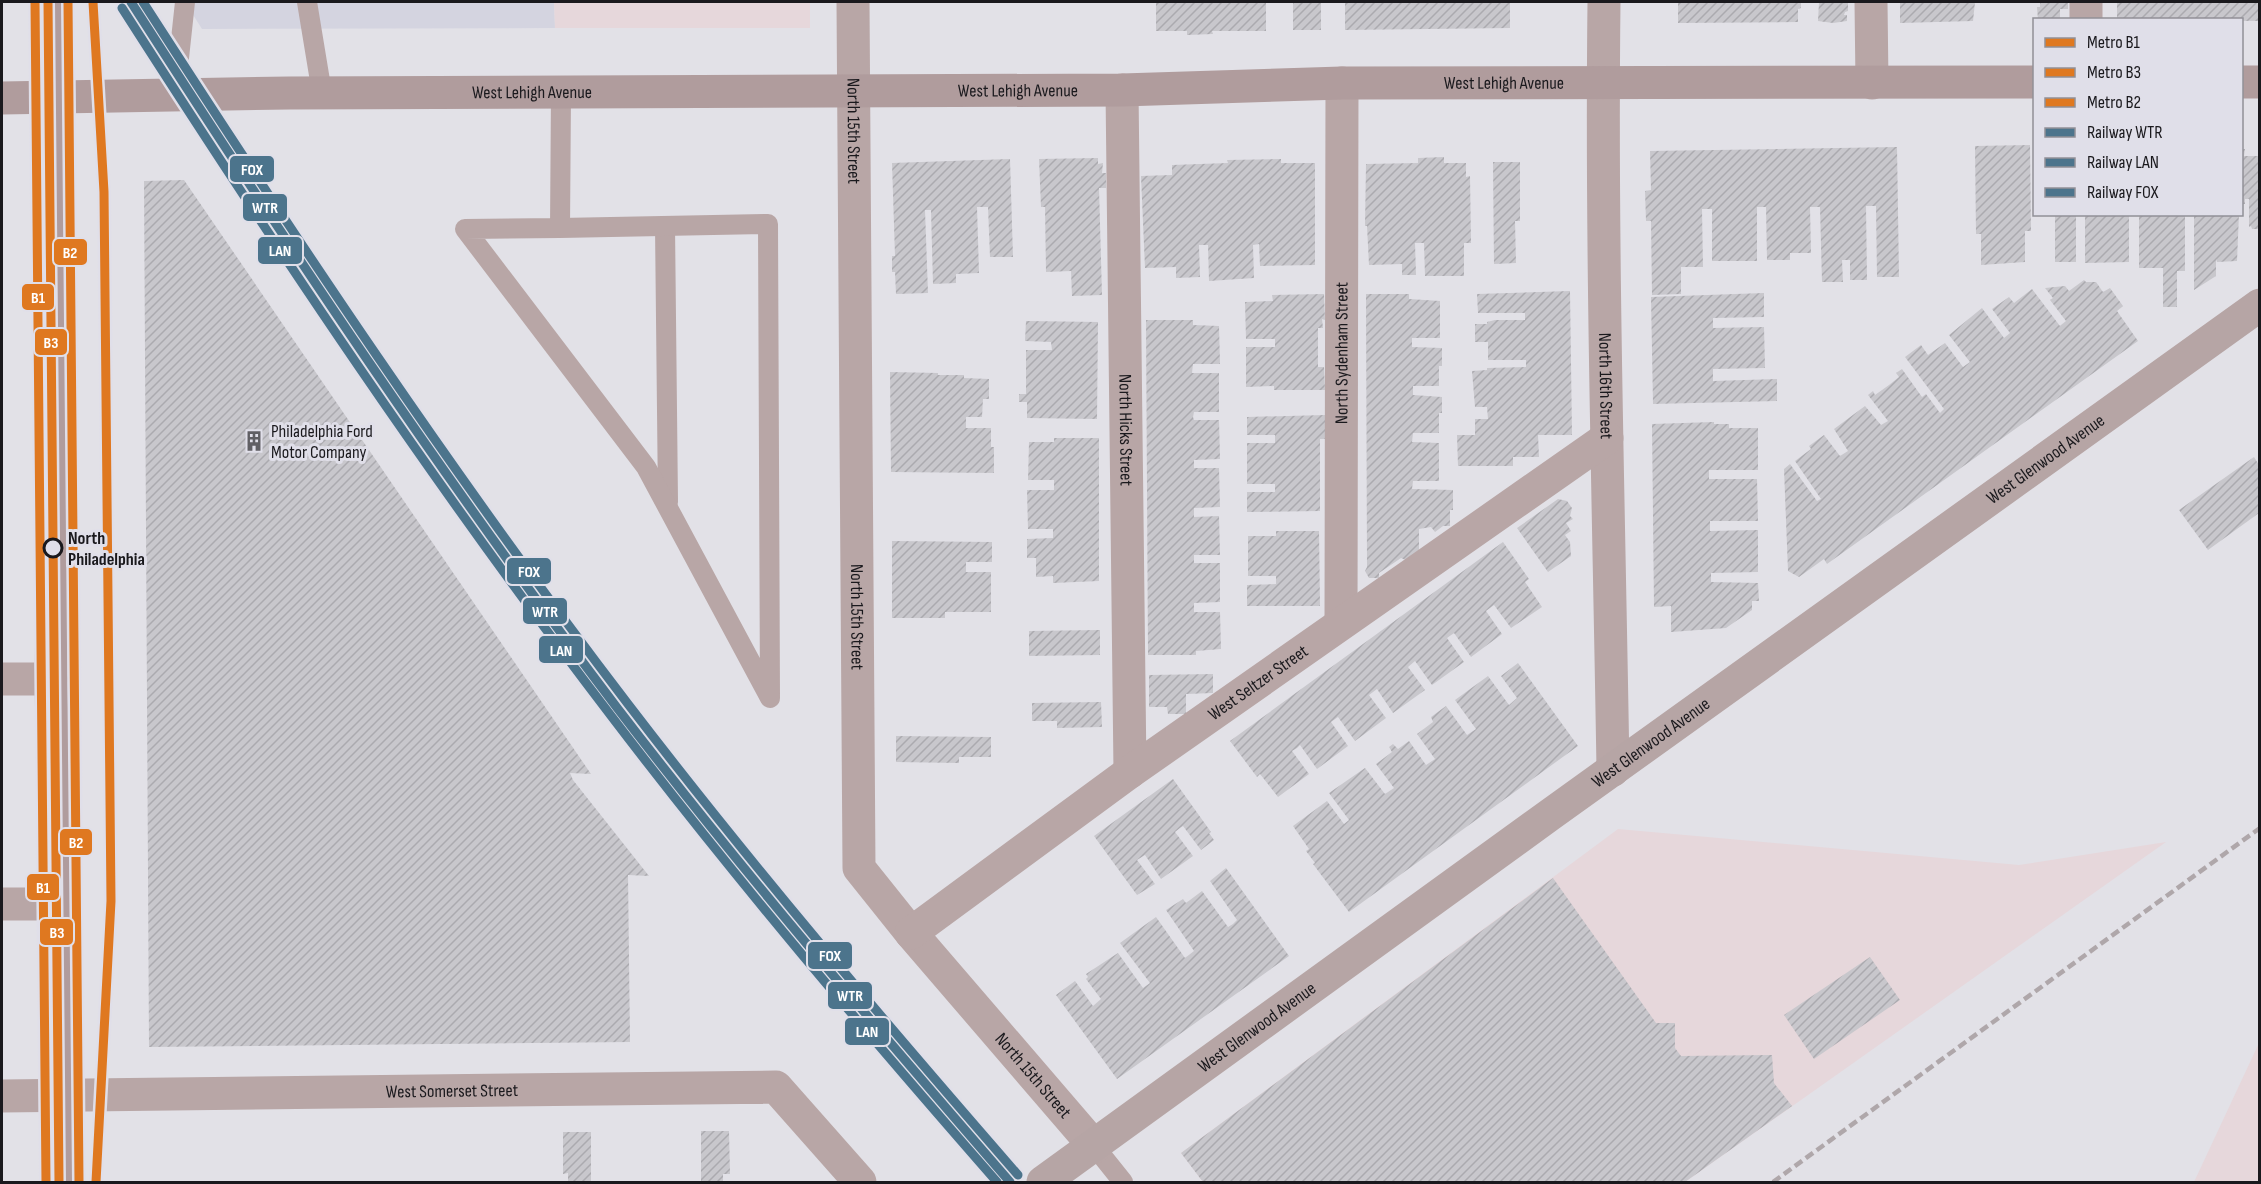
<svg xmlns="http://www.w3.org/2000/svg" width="2261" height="1184" viewBox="0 0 2261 1184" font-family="'Sofia Sans Condensed',sans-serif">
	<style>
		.built { fill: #d4d4e0 }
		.industrial { fill: #e6d7db }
		.building { fill: url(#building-hatch) }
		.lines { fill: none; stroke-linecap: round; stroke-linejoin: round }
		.service { stroke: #b8a6a6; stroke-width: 20 }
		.minor { stroke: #b8a6a6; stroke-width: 33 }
		.secondary { stroke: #b6a5a5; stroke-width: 33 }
		.primary { stroke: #b09c9d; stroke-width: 33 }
		.rail { stroke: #afa7aa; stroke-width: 4.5; stroke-dasharray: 9 4.5; stroke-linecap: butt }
		.rail-1-casing { stroke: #e0dfe9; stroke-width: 14 }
		.rail-2-casing { stroke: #e0dfe9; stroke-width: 14 }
		.rail-3-casing { stroke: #e0dfe9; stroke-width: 14 }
		.rail-1 { stroke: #4c748c; stroke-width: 9 }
		.rail-2 { stroke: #4c748c; stroke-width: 9 }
		.rail-3 { stroke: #4c748c; stroke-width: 9 }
		.metro-1-casing { stroke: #e0dfe9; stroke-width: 14 }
		.metro-2-casing { stroke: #e0dfe9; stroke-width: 14 }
		.metro-3-casing { stroke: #e0dfe9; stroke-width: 14 }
		.metro-1 { stroke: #df7820; stroke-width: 9 }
		.metro-2 { stroke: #df7820; stroke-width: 9 }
		.metro-3 { stroke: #df7820; stroke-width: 9 }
		.stop-dot { fill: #e0dfe9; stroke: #1a191d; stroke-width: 3 }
		.labels { text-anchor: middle; stroke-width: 6; stroke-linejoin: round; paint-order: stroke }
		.street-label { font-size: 18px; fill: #1a191d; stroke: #e0dfe9 }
		.poi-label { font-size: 18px; fill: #1a191d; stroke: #e0dfe9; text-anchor: start }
		.stop-label { font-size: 18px; font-weight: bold; fill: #1a191d; stroke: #e0dfe9; text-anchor: start }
		.line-badge { stroke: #e0dfe9; stroke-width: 2 }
		.badge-label { font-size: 16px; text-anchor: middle; font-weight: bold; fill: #fff }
	</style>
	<defs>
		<pattern id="building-hatch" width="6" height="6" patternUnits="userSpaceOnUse" patternTransform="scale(1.5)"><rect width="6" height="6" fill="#c8c7cc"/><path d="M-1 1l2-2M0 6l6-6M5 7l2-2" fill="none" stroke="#abaaaf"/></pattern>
	</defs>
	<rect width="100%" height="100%" fill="#e2e1e7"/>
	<path class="built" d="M185 2H554L555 28 202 29Z"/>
	<g class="industrial">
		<path d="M554 2H810V28H555Z"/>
		<path d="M1618 829 2019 865 2166 842 1685 1182H1203L1181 1153Z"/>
		<path d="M2259 1043V1182H2194Z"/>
	</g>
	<g class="building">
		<path d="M1156 2H1266V31H1212L1213 34 1187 35V31H1156Z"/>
		<rect x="1293" y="2" width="28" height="28"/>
		<path d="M1345 2H1510V28L1345 30Z"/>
		<path d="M1678 2H1801V8L1798 9V22L1678 23Z"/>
		<path d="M1819 2H1848V11L1845 12 1844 15H1847V21L1833 23 1818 21Z"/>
		<path d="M1900 2H1975L1973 21 1900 23Z"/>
		<path d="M2040 2H2068V9H2060V19L2038 20 2037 7H2040Z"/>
		<path d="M2117 2H2259V21L2117 20Z"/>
		<path d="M2030 145 2031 231H2025V262L1981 265V234H1976L1975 146Z"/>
		<path d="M1897 147 1899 277H1877L1876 206H1866L1867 280H1850V260H1842L1843 282H1822L1820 207H1810L1811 253H1790V260H1767L1766 207H1757V261H1712V209H1702L1703 267H1681V294L1652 295 1651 221H1646L1645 191 1651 190 1650 151Z"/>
		<path d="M2242 149H2245L2244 156H2259V229H2252L2251 226 2249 227V199H2245V204H2242Z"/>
		<path d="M1444 157V163H1466V177L1470 176 1471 243H1464V276H1425L1424 243H1415L1416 275H1402V264L1369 265 1367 226H1365L1366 164 1418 163V158Z"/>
		<path d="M1098 158V164L1103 163 1102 173H1106V188H1099L1102 295 1072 296 1071 271 1046 272 1045 207H1041L1039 159Z"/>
		<path d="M1010 159 1013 257H990L988 207H977L979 273 956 274V283L933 284 931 210H925L928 293 896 294 895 272H892V256H895L892 163Z"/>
		<path d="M1281 159V163H1315V265L1260 266 1259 244 1253 245 1254 278 1209 281 1208 245H1199L1200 277 1176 278V267L1145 268 1141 176 1172 175V165L1228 163 1227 160Z"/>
		<path d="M1493 162H1520V221H1515L1516 263 1494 264Z"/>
		<path d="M184 180 591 774 570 773 573 780 649 876 628 875 630 1042 149 1047 144 181Z"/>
		<rect x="2055" y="214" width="21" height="48"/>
		<path d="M2085 214H2129V262L2085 263Z"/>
		<path d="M2139 214H2185V271H2177V307H2163V268H2139Z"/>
		<path d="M2194 214H2239L2237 261 2217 262 2216 259V276L2194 290Z"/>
		<path d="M2084 280 2086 282H2096L2103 292 2110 288 2123 306 2117 311 2138 341 1827 564 1824 559 1799 577 1788 571 1784 469 1790 464 1817 501 1821 499 1795 461 1811 449 1809 446 1824 435 1840 456 1848 451 1834 429 1865 406 1881 425 1888 421 1868 395 1873 391 1875 395 1889 385 1899 377 1896 373 1902 369 1922 397 1926 394 1940 413 1944 409 1905 357 1921 345 1928 355 1945 343 1963 367 1970 362 1949 335 1982 308 2004 338 2010 333 1992 309 2009 297 2014 303 2032 289 2060 326 2066 321 2050 300 2053 298 2045 288 2065 286 2069 291Z"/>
		<path d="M1570 291 1572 435H1538L1539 457H1513V466H1458L1457 435H1475V419H1488L1487 407H1475L1472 371 1487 370V368L1526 367V360H1488V342H1475V324H1487V322L1495 320H1525V313H1478L1477 294Z"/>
		<path d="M1764 293V317L1713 318V328L1764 327 1765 368 1713 369V381L1777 379V401L1653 404 1651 297Z"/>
		<path d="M1324 294 1325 320 1322 319 1323 328H1318V367H1324L1325 390H1274V386L1246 387V347H1275V339H1246L1245 302 1273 301 1272 295Z"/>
		<path d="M1366 294H1409V299L1440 301V338H1412V347L1442 348V366H1439V386H1413V395L1442 397V413H1439V433H1413L1412 442 1439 443V481H1413L1412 489 1453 490V510H1450V526H1443L1435 532 1431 527 1419 529V552L1408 561 1401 558 1379 573V578H1369L1365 571 1367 567Z"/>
		<path d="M1146 320H1193V325L1219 326 1220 364H1193L1192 373H1219V412H1194L1193 417 1194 420H1219L1220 459 1194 460V468H1219L1220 507 1194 508V517L1219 516 1220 555H1194V563H1220V602L1194 603V612H1220L1221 649 1196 651V655H1148Z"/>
		<path d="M1026 321 1098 322 1097 419 1027 418V402H1019V394H1026V350H1052L1051 342 1025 341Z"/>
		<path d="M890 372 938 373V375H964V378L989 379V399H983L982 417H966V428H991V447H994V473L891 472Z"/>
		<path d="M1325 415V439H1320V511L1247 512V492H1275V484H1247V443H1275V435H1247V417Z"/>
		<path d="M1714 422V424H1729V428H1758V470H1709V479H1757L1758 521H1710V531L1758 530V572L1711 573V582L1758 583 1759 601H1752V610L1726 628 1671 632V606L1654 607 1652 424Z"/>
		<path d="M1054 438H1099V581L1053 583V576L1036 577V558H1027V539L1053 538V529H1028L1027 490H1054V480H1028L1029 442H1054Z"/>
		<path d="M2254 457 2259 465V513L2208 550 2179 510Z"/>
		<path d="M1558 499 1567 501 1572 508 1570 516 1573 519 1566 523 1571 531 1565 535 1570 542 1571 556 1548 572 1517 528Z"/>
		<path d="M1276 531H1319L1320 606H1247V585L1276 584V576H1248V536H1276Z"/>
		<path d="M892 541 992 542V562H966V572H991V612H945V618H892Z"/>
		<path d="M1503 542 1529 579 1525 582 1542 607 1511 628 1494 605 1486 611 1502 634 1471 657 1454 633 1447 638 1464 662 1432 685 1415 661 1408 667 1425 690 1393 713 1377 689 1369 695 1386 718 1355 741 1338 717 1331 722 1348 746 1317 769 1300 745 1297 748 1292 751 1309 774 1278 797 1260 774 1257 777 1230 741Z"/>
		<path d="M1100 630V655L1029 656V631Z"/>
		<path d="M1518 663 1578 746 1349 912 1313 864 1315 863 1306 851 1309 849 1293 826 1327 801 1344 824 1349 820 1329 793 1365 768 1385 794 1394 788 1376 764 1392 752 1389 747 1393 744 1398 749 1409 741 1426 765 1435 759 1417 734 1433 722 1431 717 1446 706 1467 735 1476 729 1455 700 1488 676 1509 705 1517 698 1501 676Z"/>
		<path d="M1213 674V693L1186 694V714H1168L1167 707H1149V675Z"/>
		<path d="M1101 702 1102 727 1057 728V721H1032V703Z"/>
		<path d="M896 736 991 737V757H959V763L896 762Z"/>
		<path d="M1173 779 1211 832 1209 833 1214 840 1201 850 1183 826 1180 828 1175 832 1193 856 1161 879 1145 855 1137 860 1155 884 1137 895 1094 836Z"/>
		<path d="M1226 868 1289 956 1117 1079 1056 995 1075 981 1093 1006 1101 999 1086 979 1088 977 1086 974 1118 953 1143 988 1150 983 1120 943 1156 917 1185 958 1194 951 1166 910 1183 899 1186 903 1202 891 1228 927 1233 924 1237 920 1210 881Z"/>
		<path d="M1553 878 1656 1023H1675V1048L1681 1056 1772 1055 1774 1083 1792 1106 1685 1182H1203L1181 1153Z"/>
		<path d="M1870 957 1900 1000 1814 1059 1784 1015Z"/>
		<path d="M701 1131H729L730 1174H723V1182H701Z"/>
		<path d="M563 1132H591V1182H568V1173L563 1174Z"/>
	</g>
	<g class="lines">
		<g class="service">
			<path d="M307 2 322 93"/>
			<path d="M175 95 185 2"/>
			<path d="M665 226 668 502"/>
			<path d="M560 228 465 229 646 467 770 698 768 224 560 228 561 92"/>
			<path d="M1095 1147 1123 1182"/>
		</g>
		<g class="minor">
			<path id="s1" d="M853 2 859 868 911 933 1095 1147"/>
			<path id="s2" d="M1604 2C1601 257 1609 514 1613 770"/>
			<path d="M1871 2 1872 83"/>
			<path d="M2086 2V20"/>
			<path id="s3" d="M1122 90 1130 772"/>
			<path id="s4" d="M1341 623 1342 83"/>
			<path d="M2 679H51"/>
			<path d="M2 904H55"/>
			<path id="s5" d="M911 933 1130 772 1607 438"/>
			<path id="s6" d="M2 1096 776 1087 860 1182"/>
		</g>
		<path class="secondary" id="s7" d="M1043 1182 1551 814 2260 305"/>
		<g class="primary">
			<path d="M52 2 51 679 60 1182"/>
			<path d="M2242 82H2260"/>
			<path id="s8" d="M2 98 289 93 1122 90 1342 83 2034 82"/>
		</g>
		<path class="rail" d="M1773 1182 2260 828"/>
		<g class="rail-1-casing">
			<path id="rail-1" d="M131 2C286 243 445 481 618 709 743 872 876 1027 1010 1182"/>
		</g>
		<g class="rail-2-casing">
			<path id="rail-2" d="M122 8C277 250 437 489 612 717 734 877 864 1030 997 1182"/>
		</g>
		<g class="rail-3-casing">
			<path id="rail-3" d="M143 2C297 241 455 478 628 704 752 866 884 1021 1018 1175"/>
		</g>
		<use href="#rail-1" class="rail-1"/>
		<use href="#rail-2" class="rail-2"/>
		<use href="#rail-3" class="rail-3"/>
		<g class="metro-1-casing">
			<g id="metro-1">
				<path d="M35 2 46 1182"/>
				<path d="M93 2 104 192 111 901 96 1182"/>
			</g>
		</g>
		<g class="metro-2-casing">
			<path id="metro-2" d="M48 2 59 1182"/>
		</g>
		<g class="metro-3-casing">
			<path id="metro-3" d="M68 2 79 1182"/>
		</g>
		<use href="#metro-1" class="metro-1"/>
		<use href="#metro-2" class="metro-2"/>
		<use href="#metro-3" class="metro-3"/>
	</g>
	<defs>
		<g id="building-bare" transform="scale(1.62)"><path d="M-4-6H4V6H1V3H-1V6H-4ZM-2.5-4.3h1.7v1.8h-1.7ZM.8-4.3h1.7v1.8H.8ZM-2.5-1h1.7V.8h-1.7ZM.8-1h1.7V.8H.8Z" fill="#605f64" stroke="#e0dfe9" stroke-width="2.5" paint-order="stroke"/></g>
	</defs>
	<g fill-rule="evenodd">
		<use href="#building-bare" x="254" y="441"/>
	</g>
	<circle class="stop-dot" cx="53" cy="548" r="9"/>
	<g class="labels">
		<g class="street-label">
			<text dy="6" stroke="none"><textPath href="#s8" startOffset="1502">West Lehigh Avenue</textPath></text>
			<text dy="6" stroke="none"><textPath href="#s8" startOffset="1016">West Lehigh Avenue</textPath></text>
			<text dy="6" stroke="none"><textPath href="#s8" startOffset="530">West Lehigh Avenue</textPath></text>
			<text dy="6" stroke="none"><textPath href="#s1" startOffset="129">North 15th Street</textPath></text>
			<text dy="6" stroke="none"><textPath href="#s4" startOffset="270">North Sydenham Street</textPath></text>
			<text dy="6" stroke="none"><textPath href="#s2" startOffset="384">North 16th Street</textPath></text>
			<text dy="6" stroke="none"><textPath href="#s3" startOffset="340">North Hicks Street</textPath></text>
			<text dy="6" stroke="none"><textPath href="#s7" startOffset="1236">West Glenwood Avenue</textPath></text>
			<text dy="6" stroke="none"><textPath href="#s1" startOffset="615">North 15th Street</textPath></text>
			<text dy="6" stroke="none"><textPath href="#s5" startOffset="428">West Seltzer Street</textPath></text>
			<text dy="6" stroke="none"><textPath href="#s7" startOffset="750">West Glenwood Avenue</textPath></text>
			<text dy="6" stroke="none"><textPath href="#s7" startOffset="264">West Glenwood Avenue</textPath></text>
			<text dy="6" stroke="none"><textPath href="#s1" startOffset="1137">North 15th Street</textPath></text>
			<text dy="6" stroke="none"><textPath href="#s6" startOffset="450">West Somerset Street</textPath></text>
		</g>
		<g class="poi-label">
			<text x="271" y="437">Philadelphia Ford<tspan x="271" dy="21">Motor Company</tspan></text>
		</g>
		<g class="stop-label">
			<text x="68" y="544">North<tspan x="68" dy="21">Philadelphia</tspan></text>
		</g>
	</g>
	<g class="line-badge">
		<rect x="229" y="155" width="46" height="28" rx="6" fill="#4c748c"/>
		<rect x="242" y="193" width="46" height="29" rx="6" fill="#4c748c"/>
		<rect x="257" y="236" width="46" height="29" rx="6" fill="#4c748c"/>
		<rect x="53" y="238" width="35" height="28" rx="6" fill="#df7820"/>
		<rect x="21" y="283" width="34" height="28" rx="6" fill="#df7820"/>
		<rect x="34" y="328" width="34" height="28" rx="6" fill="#df7820"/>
		<rect x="506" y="557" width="46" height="28" rx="6" fill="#4c748c"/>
		<rect x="522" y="597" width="46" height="28" rx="6" fill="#4c748c"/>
		<rect x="538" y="635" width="46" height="29" rx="6" fill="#4c748c"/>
		<rect x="59" y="828" width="34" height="28" rx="6" fill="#df7820"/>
		<rect x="26" y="873" width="34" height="28" rx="6" fill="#df7820"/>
		<rect x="39" y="918" width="35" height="28" rx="6" fill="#df7820"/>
		<rect x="807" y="941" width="46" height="29" rx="6" fill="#4c748c"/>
		<rect x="827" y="981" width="46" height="29" rx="6" fill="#4c748c"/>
		<rect x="844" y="1017" width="46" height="29" rx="6" fill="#4c748c"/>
	</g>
	<g class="badge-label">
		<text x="252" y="175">FOX</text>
		<text x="265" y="213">WTR</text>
		<text x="280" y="256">LAN</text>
		<text x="70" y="258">B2</text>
		<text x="38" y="303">B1</text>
		<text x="51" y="348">B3</text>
		<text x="529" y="577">FOX</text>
		<text x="545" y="617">WTR</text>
		<text x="561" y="656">LAN</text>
		<text x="76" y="848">B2</text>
		<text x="43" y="893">B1</text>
		<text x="57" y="938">B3</text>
		<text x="830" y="961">FOX</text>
		<text x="850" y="1001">WTR</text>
		<text x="867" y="1037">LAN</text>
	</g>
	<rect width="2261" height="1184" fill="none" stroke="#1a191d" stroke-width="6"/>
	<rect x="2033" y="18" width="210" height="198" fill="#e0dfe9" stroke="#919097" stroke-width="1.5"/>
	<rect x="2045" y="38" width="30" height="9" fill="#df7820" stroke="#919097" stroke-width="1.5"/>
	<text x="2087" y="48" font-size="18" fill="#1a191d">Metro B1</text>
	<rect x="2045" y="68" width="30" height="9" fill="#df7820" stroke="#919097" stroke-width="1.5"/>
	<text x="2087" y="78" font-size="18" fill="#1a191d">Metro B3</text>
	<rect x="2045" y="98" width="30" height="9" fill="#df7820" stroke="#919097" stroke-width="1.5"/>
	<text x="2087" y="108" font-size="18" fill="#1a191d">Metro B2</text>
	<rect x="2045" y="128" width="30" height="9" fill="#4c748c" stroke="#919097" stroke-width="1.5"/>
	<text x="2087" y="138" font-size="18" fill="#1a191d">Railway WTR</text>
	<rect x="2045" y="158" width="30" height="9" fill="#4c748c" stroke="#919097" stroke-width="1.5"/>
	<text x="2087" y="168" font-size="18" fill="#1a191d">Railway LAN</text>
	<rect x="2045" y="188" width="30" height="9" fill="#4c748c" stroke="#919097" stroke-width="1.5"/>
	<text x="2087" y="198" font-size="18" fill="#1a191d">Railway FOX</text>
</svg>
